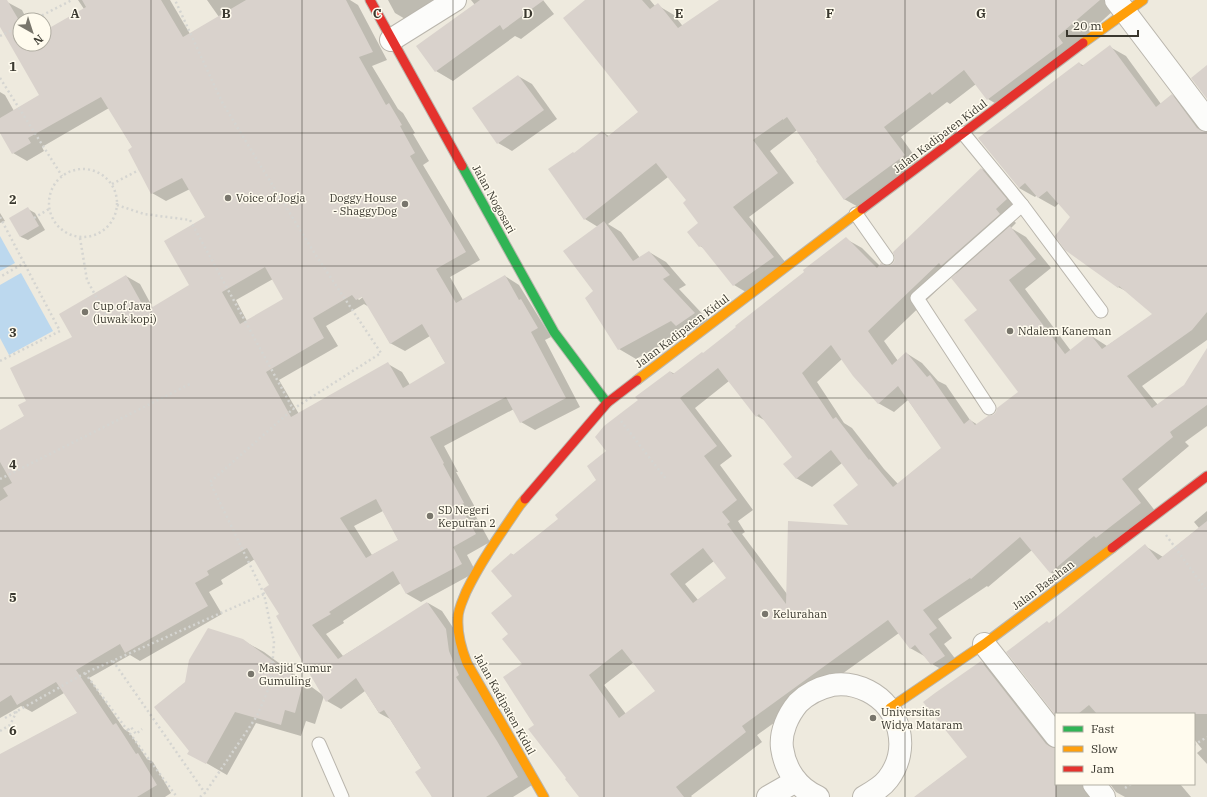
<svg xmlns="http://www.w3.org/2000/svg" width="1207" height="797" viewBox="0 0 1207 797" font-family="'IBM Plex Serif',serif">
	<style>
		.water { fill: #bcd8ee }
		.shadow { fill: #0003; fill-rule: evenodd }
		.building { fill: #d9d2cc; fill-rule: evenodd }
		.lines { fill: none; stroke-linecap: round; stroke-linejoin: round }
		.lane-casing { stroke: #bab6ad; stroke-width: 15 }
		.street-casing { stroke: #bab6ad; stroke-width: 24 }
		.fast-casing { stroke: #bab6ad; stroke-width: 11 }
		.slow-casing { stroke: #bab6ad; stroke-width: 11 }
		.jam-casing { stroke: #bab6ad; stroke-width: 11 }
		.path { stroke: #d5d5d1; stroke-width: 2.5; stroke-dasharray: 2 3; stroke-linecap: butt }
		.lane { stroke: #fcfcfa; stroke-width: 13 }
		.street { stroke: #fcfcfa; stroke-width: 22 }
		.fast { stroke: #30b455; stroke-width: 9 }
		.slow { stroke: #ff9f0a; stroke-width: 9 }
		.jam { stroke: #e5322d; stroke-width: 9 }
		.grid { fill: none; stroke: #3a382f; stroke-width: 1; stroke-opacity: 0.55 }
		.poi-dot { fill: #79766c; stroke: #fffbee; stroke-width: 1.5 }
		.labels { text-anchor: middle; stroke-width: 3; stroke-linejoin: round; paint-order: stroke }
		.street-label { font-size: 11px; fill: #3a382f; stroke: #fffbee }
		.poi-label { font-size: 11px; fill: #3a382f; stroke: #fffbee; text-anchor: start }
		.grid-label { font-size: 13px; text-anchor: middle; font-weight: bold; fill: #3a382f; stroke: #fffbee; stroke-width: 3; stroke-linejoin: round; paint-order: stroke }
	</style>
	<rect width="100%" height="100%" fill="#eeeade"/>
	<g class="water">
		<path d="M0 236 15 263 0 271Z"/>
		<path d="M21 273 53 331 9 355 0 338V285Z"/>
	</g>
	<g class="shadow">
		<path d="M78 0H170L190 34 219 17 207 0H350L358 5 387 60 372 66 398 109 403 113 415 133 413 134 429 161 423 165 480 260 450 277 463 300 505 276 519 285 551 337 545 340 580 407 535 430 521 422 514 409 444 446 458 472H456L477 511 474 513 490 542 467 555 476 572 421 602 407 594 401 583 343 621 344 623 326 634 343 656 428 603 442 611 460 638 532 785 513 797H432L422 769 390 719 379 713 365 691 341 709 327 701 280 615 271 586 255 559 221 580 223 584 209 592 222 614 140 661 130 655 89 678 124 729 130 733 147 759 153 762 171 793 165 797H0V755L78 713 64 693 32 712 21 706 0 718V431L25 416 27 401 74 338 126 276 140 284 153 308 191 286 206 218 190 189 166 201 152 193 133 148 109 108 42 147 44 151 27 161 13 153 0 131V92L5 95 14 111 41 96 0 25V6L7 2 22 10 27 20H20V44H44V32L84 9ZM273 279 285 299 247 321 236 300ZM366 295 359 300 357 298ZM364 304 369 307 390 343 405 351 430 336 446 364 410 385 402 372 388 364 299 414 279 380 338 346 326 326ZM383 511 399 541 372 555 354 526Z"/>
		<path d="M388 0H442L412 23 395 13Z"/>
		<path d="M471 0H543L554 14 521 39 515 36 453 81 436 71 475 5Z"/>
		<path d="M587 0H650L655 6 657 5 674 15 689 34 720 0H1125L1005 109 988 99 976 84 950 104 947 102 901 137 921 165 862 209 844 199 797 130 770 151 794 183 749 217 790 268 751 295 734 285 705 249 700 246V223L687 200 668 177 608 224 621 232 640 258 649 252 666 262 686 285 679 289 711 323 687 331 636 359 619 349 595 291 598 227 585 219 574 154 602 132 609 136 639 112Z"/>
		<path d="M1110 47 1126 56 1161 104 1172 95 1188 104 1207 130V340L1142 386 1158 405 1185 386 1207 350V426L1185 442 1189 446 1138 489 1156 512 1066 581 1050 572 1032 550 988 587 987 586 938 619 952 638 944 644 960 665 948 673 932 664 926 657 910 648 899 633 757 735 762 742 691 796 692 797H580L567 778 536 726 523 664 509 635 513 596 511 554 514 555 559 519 597 480 607 452 639 401 671 372 675 374 704 354 846 239 862 248 880 266 887 267 892 266 982 169 998 179 1022 209 1012 219 1016 223 1011 228 1026 237 1051 268 1025 289 1071 351 1090 335 1107 346 1154 314 1128 292 1118 287 1071 217 1059 203 1055 207 1039 198 1037 195 1035 197 1019 188 1079 63 1084 66ZM955 273 957 274 978 310 1019 392 994 416 978 425 970 420 946 385 938 381 922 363 906 353 898 361 884 341ZM842 359 878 403 894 412 908 400 942 448 898 484 884 469 852 428 844 423 817 382ZM729 381 757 416 766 421 794 457 796 478 812 487 842 463 860 485 850 526 787 594 742 534 745 532 738 521 753 510 720 465 732 456 695 408ZM714 561 727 578 698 600 685 584ZM634 662 656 691 626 714 604 685Z"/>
		<path d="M518 76 532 84 557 119 512 151 498 143Z"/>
		<path d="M28 209 35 213 45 230 28 240 21 237 11 218Z"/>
		<path d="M0 213 5 221 0 223Z"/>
		<path d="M1207 511V764L1197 753 1202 749 1194 739V714H1056L1049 624 1145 546 1163 557 1199 528 1194 522Z"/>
		<path d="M242 640 264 652 324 696 315 724 306 721 301 736 256 723 227 775 189 753Z"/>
		<path d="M981 662 999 672 1056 745V784H1103L1099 797H915L968 757Z"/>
		<path d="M1110 784H1180L1191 797H1125L1116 792Z"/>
	</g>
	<g class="building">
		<path d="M0 0H7L20 22V44H44V31L86 7 82 0H161L183 37 246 0H346L373 52 359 57 386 105 389 103 402 125 400 126 415 153 410 156 466 252 436 269 456 303 505 275 519 300 521 299 538 328 531 332 566 398 520 423 506 397 430 437 444 463 443 464 464 503 460 505 476 534 453 547 462 564 406 594 393 571 329 612 331 614 312 625 338 659 427 602 446 629 449 651 459 675 456 677 497 741 518 777 486 797H432L415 772 421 768 384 710 379 713 356 678 326 702 276 616 279 614 263 589 269 585 247 548 207 571 209 575 195 583 208 606 125 653 120 644 76 670 113 725 116 723 136 754 138 753 157 785 137 797H0V754L77 713 56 682 17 705 11 695 0 702V501L8 496 3 488 12 483 0 462V430L24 416 18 405 26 401 10 368 72 337 59 314 126 275 146 311 189 285 164 241 205 217 182 178 151 194 128 150 132 147 101 97 28 138 31 143 12 154 0 133V118L39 95 0 27ZM265 267 283 299 240 324 222 292ZM352 295 356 300 362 297 390 344 422 324 445 363 403 388 388 362 291 417 266 372 324 338 313 318ZM376 499 398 540 366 558 340 518Z"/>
		<path d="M480 0H544L503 30 500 25 435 72 416 46Z"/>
		<path d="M585 0H642L650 9 658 3 678 28 719 0H1100L1058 36 1063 43 987 100 964 70 932 95 930 92 884 127 905 155 844 200 816 161 817 160 787 117 783 120V119L753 140 778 173 733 207 774 257 733 286 701 246 699 247 687 232 698 223 683 203 686 200 656 163 584 220 548 169 573 152 574 153 602 131 607 137 638 112 563 18Z"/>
		<path d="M1110 45 1156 107 1172 94 1197 128 1202 131 1207 132V312L1192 330 1127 376 1152 408 1184 385 1207 348V405L1170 432 1173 437 1122 479 1141 503 1096 538 1094 536 1050 573 1020 537 971 579 970 578 923 610 937 628 929 634 945 656 931 665 915 645 910 649 888 620 742 726 746 732 676 787 684 797H579L565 779 566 778 528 729 534 725 503 677 522 664 502 639 508 634 491 613 512 596 491 571 494 568 511 553 513 555 558 519 555 515 596 480 587 466 606 451 595 437 604 426 638 400 635 397 670 371 673 374 702 352 703 353 736 327 735 326 804 272 803 270 846 237 877 268 881 263 887 266 891 265 894 262 895 258 893 252 981 168 1007 199 996 209 1000 214 941 266 939 263 868 331 892 365 906 352 927 377 930 375 964 424 970 419 975 425 988 416 993 415 996 412 997 408 1018 392 964 320 977 310 951 278 1010 226 1036 259 1009 280 1065 354 1090 334 1102 349 1152 314 1119 286 1118 288 1065 250 1055 236 1070 217 1047 191 1038 198 1025 183 1019 188 978 138 1079 62 1082 66ZM831 345 853 376 878 404 898 386 941 448 893 487 870 459 869 460 836 417 833 419 802 373ZM718 368 756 417 759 414 792 457 783 464 796 479 831 450 858 485 833 505 848 525 788 521 786 604 727 524 730 522 722 512 737 500 704 456 717 446 680 398ZM703 548 726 578 693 603 670 574ZM622 649 655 691 619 718 589 675Z"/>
		<path d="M1207 65V99L1191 78Z"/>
		<path d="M518 75 544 110 497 144 472 108Z"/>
		<path d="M28 207 39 226 20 237 9 218Z"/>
		<path d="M604 221 633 261 649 251 670 275 663 279 695 313 676 326 671 321 618 350 585 298 593 291 563 251Z"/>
		<path d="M1207 521V714H1097L1089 705 1078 714H1056V716L1006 652 1047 621 1049 623 1145 544 1158 560Z"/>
		<path d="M208 628 243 639 303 683 295 713 285 710 281 725 235 712 206 764 187 754 189 751 154 707 185 682 189 660Z"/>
		<path d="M981 661 1046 744 1051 747 1056 748V797H914L967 757 923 702 935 693Z"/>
	</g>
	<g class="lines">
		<g class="lane-casing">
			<g id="lane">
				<path d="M963 133 1022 205 1101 311"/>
				<path d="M856 214 887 258"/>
				<path d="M989 408 917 298 1022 205"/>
				<path d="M319 744 342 797"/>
			</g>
		</g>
		<g class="street-casing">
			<g id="street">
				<path d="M1116 0 1207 120"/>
				<path d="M391 40 455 0"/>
				<path d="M984 644 1056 736"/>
				<path d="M1094 784 1104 797"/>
				<path d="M768 797 796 781"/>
				<path d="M818 797C797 788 785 769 782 748 780 732 788 715 798 703 808 693 819 688 832 685 844 683 856 685 868 691 900 707 911 749 888 779 882 787 873 792 864 797"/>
			</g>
		</g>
		<g class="fast-casing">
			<path id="fast" d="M462 166 554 332 607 403"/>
		</g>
		<g class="slow-casing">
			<g id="slow">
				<path d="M1083 43 1143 0"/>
				<path d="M637 380 862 209"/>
				<path d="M525 499 520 505C501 533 481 561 466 592 463 600 458 609 458 618 457 634 461 648 467 663L544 797"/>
				<path d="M890 708 984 644 1112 548"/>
			</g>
		</g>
		<g class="jam-casing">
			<g id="jam">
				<path d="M370 0 462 166"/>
				<path d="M862 209 1083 43"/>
				<path d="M525 499 607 403 637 380"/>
				<path d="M1112 548 1207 476"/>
			</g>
		</g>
		<g class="path">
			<path d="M33 20 72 0"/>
			<path d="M0 36 20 26"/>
			<path d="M0 78 62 176"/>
			<circle cx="83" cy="203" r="34"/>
			<path d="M112 184 139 170"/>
			<path d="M117 205 144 214 190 220 293 409 381 353 315 254 262 168 222 102 175 0"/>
			<path d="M0 217 24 263 0 277"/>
			<path d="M34 218 49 209"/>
			<path d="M80 238 87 280 111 324"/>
			<path d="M0 361 60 331 24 263"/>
			<path d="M621 421 666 479"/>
			<path d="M0 479 192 383"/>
			<path d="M1166 535 1207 591"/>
			<path d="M113 661 205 793"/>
			<path d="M85 673 177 797"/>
			<path d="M5 718 85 673 264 594"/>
			<path d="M128 730 131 727 136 734 142 729"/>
			<path d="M0 731 10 725 17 711"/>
			<path d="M1194 745 1207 737"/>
			<path d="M1125 788 1131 784"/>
			<path d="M200 797 205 793 257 716 271 683 274 642 264 594 210 482 293 409"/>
		</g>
		<use href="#lane" class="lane"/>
		<use href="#street" class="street"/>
		<use href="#fast" class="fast"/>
		<use href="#slow" class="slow"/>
		<use href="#jam" class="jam"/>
	</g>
	<path class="grid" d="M151 0V797M302 0V797M453 0V797M604 0V797M754 0V797M905 0V797M1056 0V714M0 133H1207M0 266H1207M0 398H1207M0 531H1207M0 664H1207M1056 784V797"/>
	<g class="poi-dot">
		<circle cx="228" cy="198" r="4"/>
		<circle cx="405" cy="204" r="4"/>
		<circle cx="85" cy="312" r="4"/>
		<circle cx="1010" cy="331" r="4"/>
		<circle cx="430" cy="516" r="4"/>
		<circle cx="765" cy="614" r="4"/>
		<circle cx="251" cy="674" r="4"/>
		<circle cx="873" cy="718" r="4"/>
	</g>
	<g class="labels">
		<g class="street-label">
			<text transform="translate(940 136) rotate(-37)" y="4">Jalan Kadipaten Kidul</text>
			<text transform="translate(494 199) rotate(61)" y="4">Jalan Nogosari</text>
			<text transform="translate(682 331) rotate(-37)" y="4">Jalan Kadipaten Kidul</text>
			<text transform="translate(1043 585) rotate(-37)" y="4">Jalan Basahan</text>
			<text transform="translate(505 704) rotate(61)" y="4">Jalan Kadipaten Kidul</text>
		</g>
		<g class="poi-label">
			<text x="236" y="202">Voice of Jogja</text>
			<text x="397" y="202" text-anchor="end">Doggy House<tspan x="397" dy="13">- ShaggyDog</tspan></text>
			<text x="93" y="310">Cup of Java<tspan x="93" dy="13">(luwak kopi)</tspan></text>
			<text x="1018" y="335">Ndalem Kaneman</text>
			<text x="438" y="514">SD Negeri<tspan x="438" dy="13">Keputran 2</tspan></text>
			<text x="773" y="618">Kelurahan</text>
			<text x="259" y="672">Masjid Sumur<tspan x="259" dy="13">Gumuling</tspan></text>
			<text x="881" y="716">Universitas<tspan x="881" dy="13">Widya Mataram</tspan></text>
		</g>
	</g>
	<g class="grid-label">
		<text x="75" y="18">A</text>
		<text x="226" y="18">B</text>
		<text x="377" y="18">C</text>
		<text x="528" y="18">D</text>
		<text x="679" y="18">E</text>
		<text x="830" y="18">F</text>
		<text x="981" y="18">G</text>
		<text x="13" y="71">1</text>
		<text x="13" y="204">2</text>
		<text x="13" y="337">3</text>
		<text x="13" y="469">4</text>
		<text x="13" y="602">5</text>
		<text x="13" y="735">6</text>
	</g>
	<rect x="1055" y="713" width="140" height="72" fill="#fffbee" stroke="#b0ada2"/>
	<rect x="1063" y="726" width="20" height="6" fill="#30b455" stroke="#b0ada2"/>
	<text x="1091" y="733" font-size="12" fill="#3a382f">Fast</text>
	<rect x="1063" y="746" width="20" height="6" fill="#ff9f0a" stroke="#b0ada2"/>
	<text x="1091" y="753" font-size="12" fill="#3a382f">Slow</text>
	<rect x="1063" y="766" width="20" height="6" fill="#e5322d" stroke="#b0ada2"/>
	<text x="1091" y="773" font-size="12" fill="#3a382f">Jam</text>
	<g transform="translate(32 32) rotate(141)"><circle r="19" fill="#fffbee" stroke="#b0ada2"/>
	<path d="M0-3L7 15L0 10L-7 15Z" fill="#79766c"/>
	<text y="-6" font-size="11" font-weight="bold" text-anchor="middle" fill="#3a382f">N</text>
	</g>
	<path d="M1067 30v6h71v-6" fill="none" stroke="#3a382f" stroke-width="2"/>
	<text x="1073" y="30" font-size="12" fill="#3a382f" stroke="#fffbee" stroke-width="3" paint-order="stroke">20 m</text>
</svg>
